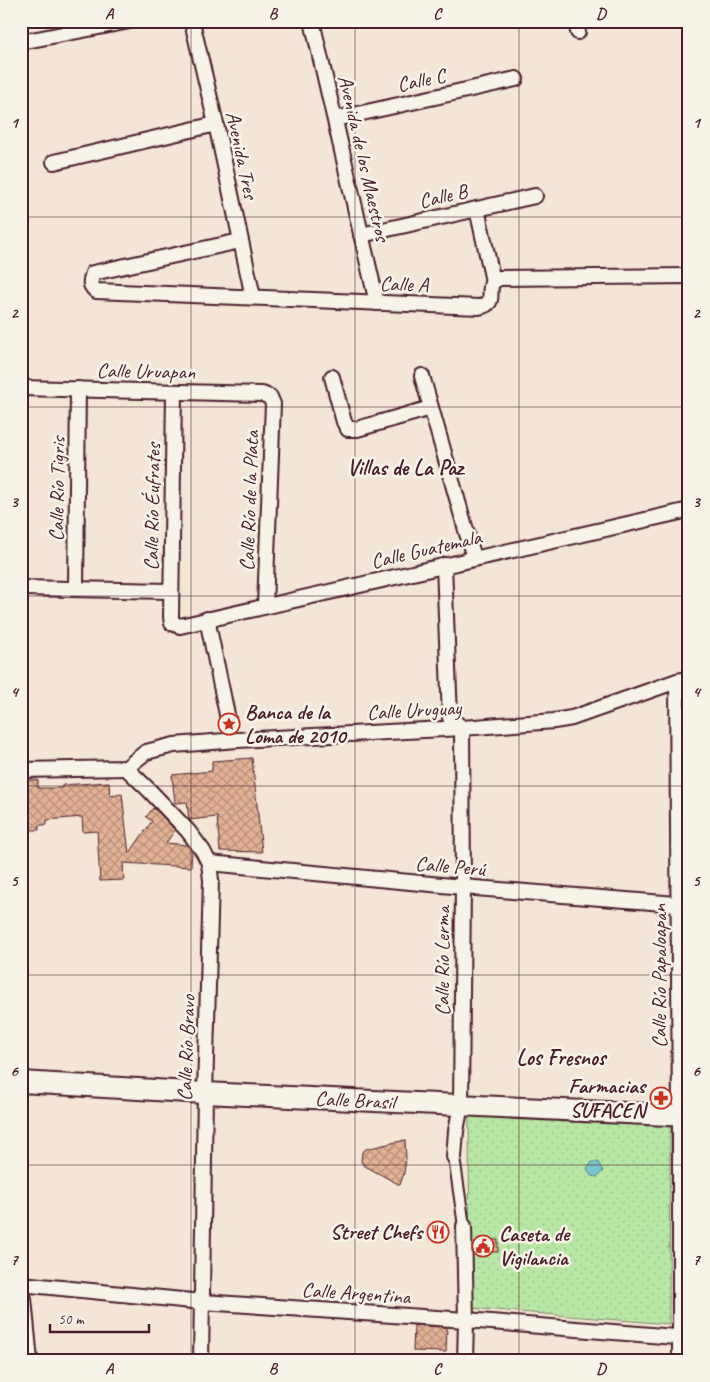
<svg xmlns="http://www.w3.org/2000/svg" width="710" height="1382" viewBox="0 0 710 1382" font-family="Caveat,sans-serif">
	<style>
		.park { fill: url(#park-dots); stroke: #818368 }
		.water { fill: #76c7cc; stroke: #64848c }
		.building { fill: url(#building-cross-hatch); stroke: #4a1f2b }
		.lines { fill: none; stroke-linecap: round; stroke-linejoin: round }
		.pedestrian-casing { stroke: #4a1f2b; stroke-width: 14 }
		.minor-casing { stroke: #4a1f2b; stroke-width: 18 }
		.secondary-casing { stroke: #4a1f2b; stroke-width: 24 }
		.pedestrian { stroke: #f7f3e8; stroke-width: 10 }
		.minor { stroke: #f7f3e8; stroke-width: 14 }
		.secondary { stroke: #f7f3e8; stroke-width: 20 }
		.grid { fill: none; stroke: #4a1f2b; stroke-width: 1; stroke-opacity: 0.55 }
		.labels { text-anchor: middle; stroke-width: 5; stroke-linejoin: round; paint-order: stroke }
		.street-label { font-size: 21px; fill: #4a1f2b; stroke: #f7f3e8 }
		.poi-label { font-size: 21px; font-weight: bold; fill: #4a1f2b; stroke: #f7f3e8; text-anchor: start }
		.neighbourhood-label { font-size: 22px; font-weight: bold; fill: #4a1f2b; stroke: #f7f3e8 }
		.neatline { fill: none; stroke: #4a1f2b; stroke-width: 2 }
		.grid-label { font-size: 16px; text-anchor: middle; font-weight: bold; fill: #4a1f2b }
	</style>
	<defs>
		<pattern id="park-dots" width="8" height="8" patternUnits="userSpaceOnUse" patternTransform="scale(1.25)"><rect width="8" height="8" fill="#b8e7a5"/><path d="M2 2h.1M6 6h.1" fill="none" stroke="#a0c68e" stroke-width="1.8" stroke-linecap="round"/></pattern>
		<pattern id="building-cross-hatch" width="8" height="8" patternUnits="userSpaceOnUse" patternTransform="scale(1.25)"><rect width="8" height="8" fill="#e3b195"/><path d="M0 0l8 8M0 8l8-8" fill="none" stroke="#ba8f7a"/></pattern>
	</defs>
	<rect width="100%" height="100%" fill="#f3e6d7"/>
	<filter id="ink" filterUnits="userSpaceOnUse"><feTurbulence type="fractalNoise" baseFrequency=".02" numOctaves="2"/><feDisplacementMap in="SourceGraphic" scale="10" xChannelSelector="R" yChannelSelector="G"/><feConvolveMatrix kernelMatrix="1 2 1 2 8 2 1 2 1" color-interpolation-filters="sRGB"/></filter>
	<g filter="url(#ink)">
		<path class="park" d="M469 1113 670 1124 669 1324 470 1308Z"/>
		<path class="water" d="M592 1162H598L603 1171 597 1177 591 1176 587 1169Z"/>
		<g class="building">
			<path d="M252 758 262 852 220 851 217 817 189 820 187 802 175 803 172 775 212 771V761Z"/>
			<path d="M21 780H38V788H62V785L109 782 110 796 122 794 129 854 152 821 146 817 153 808 159 813 175 830 166 843 187 845 192 850 191 867 123 863 124 880 100 881 97 831 83 832 82 817 47 820V825H39V830H21Z"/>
			<path d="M405 1140 406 1159 404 1173 400 1185 363 1165 361 1161 362 1152 366 1149Z"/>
			<path d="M478 1240H498V1252L478 1251Z"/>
			<path d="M414 1325 447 1327 446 1352 413 1351Z"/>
		</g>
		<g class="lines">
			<g class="pedestrian-casing">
				<path id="pedestrian" d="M454 1157 464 1226"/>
			</g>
			<g class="minor-casing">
				<g id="minor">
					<path d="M194 21 193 26 216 124 253 297"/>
					<path d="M312 21 377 303"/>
					<path d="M576 21 578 32"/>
					<path d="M21 42 130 21"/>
					<path d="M335 119 516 79"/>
					<path d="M54 162 216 124"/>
					<path d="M477 209 493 281"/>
					<path d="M361 235 535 196"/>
					<path d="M240 241 93 273C90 282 89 285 96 291L479 307C498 303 486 293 493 281L500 278 689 276"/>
					<path d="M422 376 474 558"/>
					<path d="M332 377 344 422 348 429H357L431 408"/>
					<path d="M21 388 262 394 270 397 273 404 265 606"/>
					<path d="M174 392 171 617 172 623 180 626 689 510"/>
					<path d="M444 565 450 718 462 728 463 887 461 1105 456 1131 454 1157"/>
					<path d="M21 588 170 591"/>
					<path d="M76 588 78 389"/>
					<path d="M207 619 229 724"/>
					<path d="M677 681 680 1116V1361"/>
					<path d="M126 768 149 790 188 831 203 851 209 863 211 880 205 1093 201 1361"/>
					<path d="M21 770 126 768 146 752 174 745 238 740 462 728 554 721 572 718 677 681 689 679"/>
					<path d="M209 863 463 887 689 905"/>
					<path d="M464 1226 466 1320 465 1361"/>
					<path d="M21 1284 202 1302 466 1320 688 1338"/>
				</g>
			</g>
			<g class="secondary-casing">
				<g id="secondary">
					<path d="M21 1082 205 1093 689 1116"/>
					<path d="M21 1299 27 1361"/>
				</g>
			</g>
			<use href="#pedestrian" class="pedestrian"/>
			<use href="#minor" class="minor"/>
			<use href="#secondary" class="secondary"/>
		</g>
	</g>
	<path class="grid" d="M191 21V1361M355 21V1361M519 21V1361M21 217H689M21 407H689M21 596H689M21 786H689M21 975H689M21 1165H689"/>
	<defs>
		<g id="sight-ring" transform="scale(1.125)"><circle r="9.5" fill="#f7f3e8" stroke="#c8321e" stroke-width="1.5"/><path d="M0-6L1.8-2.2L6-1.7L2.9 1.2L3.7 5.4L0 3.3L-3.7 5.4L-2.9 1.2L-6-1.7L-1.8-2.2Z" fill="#c8321e"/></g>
		<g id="pharmacy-ring" transform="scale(1.125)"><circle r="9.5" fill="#f7f3e8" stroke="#c8321e" stroke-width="1.5"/><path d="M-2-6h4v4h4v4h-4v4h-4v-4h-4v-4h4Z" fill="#c8321e"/></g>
		<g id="restaurant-ring" transform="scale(1.125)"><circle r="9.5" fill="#f7f3e8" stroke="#c8321e" stroke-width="1.5"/><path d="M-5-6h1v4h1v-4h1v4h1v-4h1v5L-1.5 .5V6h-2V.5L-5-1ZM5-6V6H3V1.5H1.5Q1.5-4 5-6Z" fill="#c8321e"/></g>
		<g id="civic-ring" transform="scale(1.125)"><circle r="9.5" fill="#f7f3e8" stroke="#c8321e" stroke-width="1.5"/><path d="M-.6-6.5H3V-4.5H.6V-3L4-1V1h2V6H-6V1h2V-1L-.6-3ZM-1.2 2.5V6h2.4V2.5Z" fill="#c8321e"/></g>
	</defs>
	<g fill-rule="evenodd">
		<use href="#sight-ring" x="229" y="724"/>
		<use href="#pharmacy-ring" x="661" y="1098"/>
		<use href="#restaurant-ring" x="438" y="1232"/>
		<use href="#civic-ring" x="483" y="1246"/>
	</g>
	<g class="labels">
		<g class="street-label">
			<text transform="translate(421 80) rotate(-12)" y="7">Calle C</text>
			<text transform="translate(242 155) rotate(78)" y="7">Avenida Tres</text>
			<text transform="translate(364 158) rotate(77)" y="7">Avenida de los Maestros</text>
			<text transform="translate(443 196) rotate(-13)" y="7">Calle B</text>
			<text transform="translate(404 284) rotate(2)" y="7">Calle A</text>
			<text transform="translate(146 371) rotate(1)" y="7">Calle Uruapan</text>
			<text transform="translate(57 489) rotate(-89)" y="7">Calle Río Tigris</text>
			<text transform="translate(249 501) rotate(-88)" y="7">Calle Río de la Plata</text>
			<text transform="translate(152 507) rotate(-89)" y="7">Calle Río Éufrates</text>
			<text transform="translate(426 549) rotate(-13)" y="7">Calle Guatemala</text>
			<text transform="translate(414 710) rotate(-3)" y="7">Calle Uruguay</text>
			<text transform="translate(450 866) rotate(5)" y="7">Calle Perú</text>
			<text transform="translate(442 961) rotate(-90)" y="7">Calle Río Lerma</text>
			<text transform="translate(659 976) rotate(-90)" y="7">Calle Río Papaloapan</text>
			<text transform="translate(186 1048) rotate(-88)" y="7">Calle Río Bravo</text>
			<text transform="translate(355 1100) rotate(3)" y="7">Calle Brasil</text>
			<text transform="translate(356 1293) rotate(4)" y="7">Calle Argentina</text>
		</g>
		<g class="poi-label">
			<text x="245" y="719">Banca de la<tspan x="245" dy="24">Loma de 2010</tspan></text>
			<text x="645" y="1093" text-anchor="end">Farmacias<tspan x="645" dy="24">SUFACEN</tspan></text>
			<text x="422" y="1239" text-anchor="end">Street Chefs</text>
			<text x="499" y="1241">Caseta de<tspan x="499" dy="24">Vigilancia</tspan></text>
		</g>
		<g class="neighbourhood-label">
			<text x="405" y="475">Villas de La Paz</text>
			<text x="561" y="1065">Los Fresnos</text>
		</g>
	</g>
	<rect width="710" height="1382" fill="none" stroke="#f7f3e8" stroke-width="55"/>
	<path d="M50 1324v8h99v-8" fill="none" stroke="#4a1f2b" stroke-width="2.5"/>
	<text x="58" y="1324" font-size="15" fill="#4a1f2b" stroke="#f7f3e8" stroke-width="4" paint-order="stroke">50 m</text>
	<rect x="28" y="28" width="654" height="1326" class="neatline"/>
	<g class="grid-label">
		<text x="109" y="19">A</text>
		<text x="273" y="19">B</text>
		<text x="437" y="19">C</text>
		<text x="601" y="19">D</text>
		<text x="14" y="128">1</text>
		<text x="696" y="128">1</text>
		<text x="14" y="318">2</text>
		<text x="696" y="318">2</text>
		<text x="14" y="507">3</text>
		<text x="696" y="507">3</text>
		<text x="14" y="697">4</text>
		<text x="696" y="697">4</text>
		<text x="14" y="886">5</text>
		<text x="696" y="886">5</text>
		<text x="14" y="1076">6</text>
		<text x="696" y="1076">6</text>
		<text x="14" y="1265">7</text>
		<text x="696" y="1265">7</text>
		<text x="109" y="1374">A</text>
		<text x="273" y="1374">B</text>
		<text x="437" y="1374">C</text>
		<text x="601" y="1374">D</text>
	</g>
</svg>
